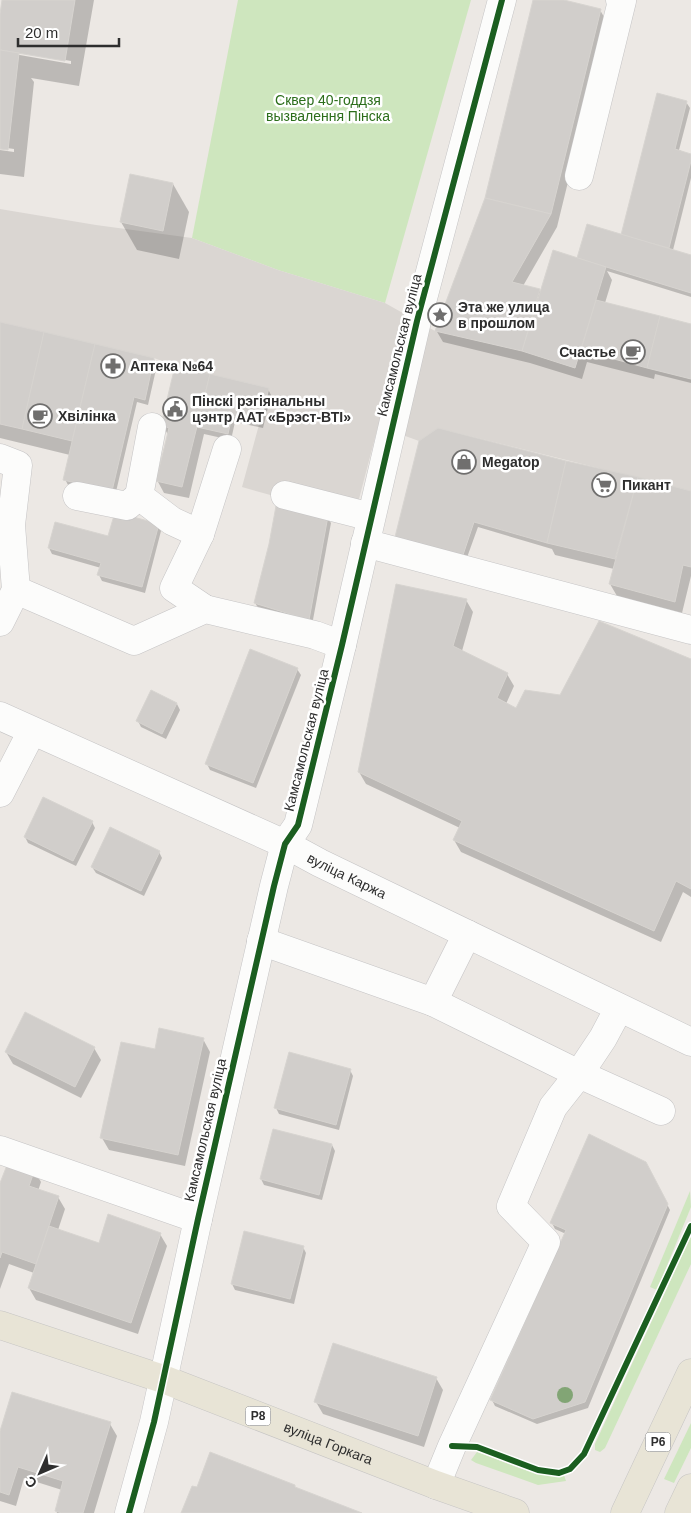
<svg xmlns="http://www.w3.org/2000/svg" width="691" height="1513" viewBox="0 0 691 1513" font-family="Helvetica,sans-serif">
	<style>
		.green { fill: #cee6be }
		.plaza { fill: #dad6d2 }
		.shadow { fill: #0003; fill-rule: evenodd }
		.building { fill: #d1cecb; stroke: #d7d4d0 }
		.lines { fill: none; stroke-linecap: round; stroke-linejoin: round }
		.minor-casing { stroke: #c5c4c5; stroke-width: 29 }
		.major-casing { stroke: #c6c5c4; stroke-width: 29 }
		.minor { stroke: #fcfcfb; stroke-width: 28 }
		.major { stroke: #e8e4d6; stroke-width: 28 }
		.cycleway-casing { stroke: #fff; stroke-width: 9 }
		.cycleway { stroke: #1b5e20; stroke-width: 6 }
		.tree { fill: #82a575 }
		.labels { text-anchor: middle; stroke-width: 5; stroke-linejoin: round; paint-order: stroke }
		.shield { fill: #fff; stroke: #6d6d6d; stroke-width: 1 }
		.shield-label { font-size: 12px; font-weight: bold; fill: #2e2e2e }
		.park-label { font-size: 14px; fill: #2c6e1b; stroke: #fff }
		.poi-label { font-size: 14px; font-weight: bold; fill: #2e2e2e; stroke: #fff; text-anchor: start }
		.street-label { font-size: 14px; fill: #2e2e2e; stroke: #fff }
	</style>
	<rect width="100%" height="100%" fill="#ece8e4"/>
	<g class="green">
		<path d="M238 0H471L385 303 278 270 192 238Z"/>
		<path d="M690 1191 691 1207 657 1290 650 1287Z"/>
		<path d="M691 1236V1264L605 1448 600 1452 595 1450V1444Z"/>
		<path d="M691 1423V1448L674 1483 664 1479Z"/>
		<path d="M477 1452C504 1461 535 1478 564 1475L566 1481 538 1485 476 1463 471 1460Z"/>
	</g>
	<path class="plaza" d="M0 209 96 225 192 238 278 270 385 303 435 331 522 351 575 368 581 350 691 379V491L438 428 419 441 378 426 359 499 345 510 328 516 276 506 274 496 242 487 269 388 175 366 154 358 0 322Z"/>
	<g class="shadow">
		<path d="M4 0H94L79 86 31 78 34 82 24 177 0 174V150L14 152V149L0 147V22ZM14 51 71 61V64L14 54Z"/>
		<path d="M534 0H558L600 10 607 22 557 227 523 286 541 291 578 259 622 237 686 102 690 108 679 150 691 155V178L673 250 691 256V297L607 271 612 280 605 303 691 325V383L655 374 654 379 587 362 582 379 530 363 443 342 436 330 486 199Z"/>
		<path d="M173 184 189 212 179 259 137 250 121 222Z"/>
		<path d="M0 323 154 359 157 365 148 405 137 402 115 496 68 485 65 479 70 455 0 438Z"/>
		<path d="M209 375 211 377 268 389 271 395 263 428 235 422 231 440 204 434 189 498 164 493 157 480 168 435 163 425Z"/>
		<path d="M566 462 691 492V576L682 613 617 596 610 584 614 569 555 555 552 549 478 527 465 563 398 546Z"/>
		<path d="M327 517 331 523 312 625 259 609 255 603Z"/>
		<path d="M158 525 161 531 145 593 102 581 99 575 101 568 52 554 49 548 109 538Z"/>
		<path d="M466 600 473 612 462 651 507 674 514 686 506 704 517 710 691 661V897L683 892 661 942 461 852 454 840 460 828 366 784 359 772Z"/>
		<path d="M297 669 301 675 256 788 210 770 207 764Z"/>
		<path d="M177 704 180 710 166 739 141 727 138 721Z"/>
		<path d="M92 822 95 828 76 866 28 843 25 837Z"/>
		<path d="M159 852 162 858 144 896 96 873 92 867Z"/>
		<path d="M203 1039 210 1052 185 1166 109 1150 102 1138 156 1050Z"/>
		<path d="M94 1048 101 1060 81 1098 13 1064 6 1052Z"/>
		<path d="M350 1070 353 1076 339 1130 279 1114 276 1108Z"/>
		<path d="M274 1130 332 1145 335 1151 322 1200 264 1185 261 1179Z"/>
		<path d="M649 1169 670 1210 588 1408 537 1424 495 1406 492 1400 566 1234 555 1229 552 1223Z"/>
		<path d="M34 1170 41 1182 38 1191 58 1197 65 1209 58 1230 99 1244 160 1234 167 1246 138 1334 36 1300 29 1288 34 1273 9 1264 0 1289V1184Z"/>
		<path d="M303 1247 306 1253 294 1304 235 1290 232 1284Z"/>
		<path d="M436 1378 443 1390 424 1447 323 1414 316 1402Z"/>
		<path d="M110 1424 117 1436 94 1513H57L56 1510 62 1490 24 1478 16 1506 0 1501V1436Z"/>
	</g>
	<g class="building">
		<path d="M2 0H75L65 61 0 50V14Z"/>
		<path d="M533 0H564L601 9 551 214 485 198Z"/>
		<path d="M0 50 19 53 8 150 0 149Z"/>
		<path d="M657 93 687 101 675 149 691 154V161L669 248 621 235Z"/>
		<path d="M130 174 173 183 163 231 120 222Z"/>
		<path d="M485 198 551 214 512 282 540 289 522 351 435 331Z"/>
		<path d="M587 224 691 255V293L577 258Z"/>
		<path d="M553 250 606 267 575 368 522 351Z"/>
		<path d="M596 300 660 316 647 368 581 350Z"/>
		<path d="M660 316 691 324V379L647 368Z"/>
		<path d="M0 322 44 332 22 429 0 424Z"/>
		<path d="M44 332 95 344 72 441 22 429Z"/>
		<path d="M95 344 154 358 145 400 134 397 112 491 63 480Z"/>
		<path d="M175 366 210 374 182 487 156 481 169 428 161 425Z"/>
		<path d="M210 374 269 388 260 423 232 416 228 434 197 427Z"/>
		<path d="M438 428 566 461 547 543 474 522 462 558 394 541 419 441Z"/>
		<path d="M566 461 638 477 615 559 547 543Z"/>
		<path d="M638 477 691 491V567L683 565 675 602 609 584Z"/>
		<path d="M276 506 328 516 309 620 254 603 269 544Z"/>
		<path d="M115 512 159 524 142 587 97 575 101 563 48 548 55 522 108 536Z"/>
		<path d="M396 584 467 599 453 646 508 673 497 698 516 708 525 690 560 695 599 621 691 659V889L676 881 654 931 453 840 462 821 358 772Z"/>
		<path d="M250 649 298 668 253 783 205 764Z"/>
		<path d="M151 690 177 703 162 734 136 721Z"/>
		<path d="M43 797 93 821 73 861 24 837Z"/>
		<path d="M110 827 160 851 141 891 91 867Z"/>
		<path d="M25 1012 95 1047 75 1087 5 1052Z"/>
		<path d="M159 1028 204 1038 178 1155 100 1138 121 1042 155 1049Z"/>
		<path d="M289 1052 351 1069 336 1125 274 1108Z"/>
		<path d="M273 1129 332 1144 319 1195 260 1179Z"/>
		<path d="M589 1134 646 1162 668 1204 585 1402 533 1419 490 1400 566 1230 550 1223Z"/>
		<path d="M9 1160 35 1169 29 1186 59 1196 36 1264 2 1252 0 1258V1183Z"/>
		<path d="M108 1214 161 1233 131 1323 28 1288 49 1226 99 1243Z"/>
		<path d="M244 1231 304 1246 290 1299 231 1284Z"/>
		<path d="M333 1343 437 1377 418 1436 314 1402Z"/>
		<path d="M12 1392 111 1422 83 1513H62L55 1511 63 1481 18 1467 9 1495 0 1492V1431Z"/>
		<path d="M210 1452 295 1485V1487L362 1513H181L192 1486 197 1487Z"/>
	</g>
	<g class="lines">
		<g class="minor-casing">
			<g id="minor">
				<path d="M579 176 622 1 620 0"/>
				<path d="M152 427 139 496 172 521 200 534"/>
				<path d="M0 458 18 465 11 525 16 590 0 622"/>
				<path d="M285 495 371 517"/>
				<path d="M77 496 127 506 139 496"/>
				<path d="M365 543 691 630"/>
				<path d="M16 590 134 641 205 609 315 635 342 645"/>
				<path d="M205 609 174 588 200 534 227 449"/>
				<path id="s1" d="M0 716 285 844 320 863 691 1042"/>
				<path d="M0 793 32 731"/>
				<path d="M261 941 433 1002 579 1074 661 1111"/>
				<path d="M433 1002 467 934"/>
				<path d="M0 1150 198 1219"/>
				<path d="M436 1485 452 1446 546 1242 511 1206 553 1107 579 1074 603 1038 619 1008"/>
				<path d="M129 1513 154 1422 198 1219 274 886 285 844 298 825 342 645 417 321 502 0"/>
			</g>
		</g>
		<g class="major-casing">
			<g id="major">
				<path id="s2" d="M0 1325 163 1379 436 1485 515 1513"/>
				<path d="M625 1513 691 1373"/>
				<path d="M679 1513 691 1488"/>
			</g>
		</g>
		<use href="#minor" class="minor"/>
		<use href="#major" class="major"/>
		<g class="cycleway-casing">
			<g id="cycleway">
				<path d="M452 1446 477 1447 538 1470 559 1473 570 1469 584 1454 691 1226"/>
				<path d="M129 1513 154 1422 198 1219 274 886 285 844 298 825 342 645 417 321 502 0"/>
			</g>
		</g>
		<use href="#cycleway" class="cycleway"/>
	</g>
	<circle class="tree" cx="565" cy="1395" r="8"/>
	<defs>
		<g id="sight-ring" transform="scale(1.25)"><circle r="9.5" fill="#fff" stroke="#706f6e" stroke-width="1.5"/><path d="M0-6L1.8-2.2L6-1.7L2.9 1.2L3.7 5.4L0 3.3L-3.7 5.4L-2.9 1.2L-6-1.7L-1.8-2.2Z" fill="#706f6e"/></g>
		<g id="cafe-ring" transform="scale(1.25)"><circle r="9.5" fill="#fff" stroke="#706f6e" stroke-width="1.5"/><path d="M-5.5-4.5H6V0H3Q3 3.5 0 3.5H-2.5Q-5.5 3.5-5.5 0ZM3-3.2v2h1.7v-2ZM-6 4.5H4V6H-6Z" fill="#706f6e"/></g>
		<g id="pharmacy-ring" transform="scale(1.25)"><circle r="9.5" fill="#fff" stroke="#706f6e" stroke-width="1.5"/><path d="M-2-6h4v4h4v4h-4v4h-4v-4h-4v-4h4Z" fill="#706f6e"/></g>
		<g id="civic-ring" transform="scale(1.25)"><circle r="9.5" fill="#fff" stroke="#706f6e" stroke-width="1.5"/><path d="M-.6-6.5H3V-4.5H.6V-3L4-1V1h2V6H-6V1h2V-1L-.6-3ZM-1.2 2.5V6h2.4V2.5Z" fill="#706f6e"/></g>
		<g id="shop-ring" transform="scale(1.25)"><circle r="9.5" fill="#fff" stroke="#706f6e" stroke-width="1.5"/><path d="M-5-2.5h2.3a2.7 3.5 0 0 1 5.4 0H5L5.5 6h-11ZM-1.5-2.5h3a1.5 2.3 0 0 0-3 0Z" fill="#706f6e"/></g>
		<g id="supermarket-ring" transform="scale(1.25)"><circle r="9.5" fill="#fff" stroke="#706f6e" stroke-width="1.5"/><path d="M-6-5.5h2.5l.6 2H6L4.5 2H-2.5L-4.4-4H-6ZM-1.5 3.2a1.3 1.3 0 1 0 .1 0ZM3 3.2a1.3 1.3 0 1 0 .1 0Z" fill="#706f6e"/></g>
	</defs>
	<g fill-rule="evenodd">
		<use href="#sight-ring" x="440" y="315"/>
		<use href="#cafe-ring" x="633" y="352"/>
		<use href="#pharmacy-ring" x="113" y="366"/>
		<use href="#civic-ring" x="175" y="409"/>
		<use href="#cafe-ring" x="40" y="416"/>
		<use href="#shop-ring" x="464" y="462"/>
		<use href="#supermarket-ring" x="604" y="485"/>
	</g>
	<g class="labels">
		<g class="shield">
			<rect x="245.5" y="1406.5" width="25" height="19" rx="4"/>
			<rect x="645.5" y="1432.5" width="25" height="19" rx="4"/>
		</g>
		<g class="shield-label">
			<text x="258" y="1420">Р8</text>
			<text x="658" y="1446">Р6</text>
		</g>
		<g class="park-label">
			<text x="328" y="105">Сквер 40-годдзя<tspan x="328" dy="16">вызвалення Пінска</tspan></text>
		</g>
		<g class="poi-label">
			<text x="458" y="312">Эта же улица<tspan x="458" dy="16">в прошлом</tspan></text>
			<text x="616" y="357" text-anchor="end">Счастье</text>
			<text x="130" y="371">Аптека №64</text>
			<text x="192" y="406">Пінскі рэгіянальны<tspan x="192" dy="16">цэнтр ААТ «Брэст-ВТІ»</tspan></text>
			<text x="58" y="421">Хвілінка</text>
			<text x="482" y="467">Megatop</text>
			<text x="622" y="490">Пикант</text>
		</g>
		<g class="street-label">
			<text transform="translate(399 345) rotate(-76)" y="5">Камсамольская вуліца</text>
			<text transform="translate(306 740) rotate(-76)" y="5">Камсамольская вуліца</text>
			<text dy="5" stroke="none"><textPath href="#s1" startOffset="382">вуліца Каржа</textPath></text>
			<text transform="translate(205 1130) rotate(-77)" y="5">Камсамольская вуліца</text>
			<text dy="5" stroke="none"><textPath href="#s2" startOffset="349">вуліца Горкага</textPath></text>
		</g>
	</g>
	<g transform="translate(40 1473) rotate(225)" stroke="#ffffff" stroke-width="4" paint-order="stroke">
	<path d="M0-4L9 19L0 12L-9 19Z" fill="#2e2e2e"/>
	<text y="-8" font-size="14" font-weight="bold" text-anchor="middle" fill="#2e2e2e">С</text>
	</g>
	<path d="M18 38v8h101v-8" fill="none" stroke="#2e2e2e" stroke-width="2.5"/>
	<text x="25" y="38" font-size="15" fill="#2e2e2e" stroke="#ffffff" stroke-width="4" paint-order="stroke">20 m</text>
</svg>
